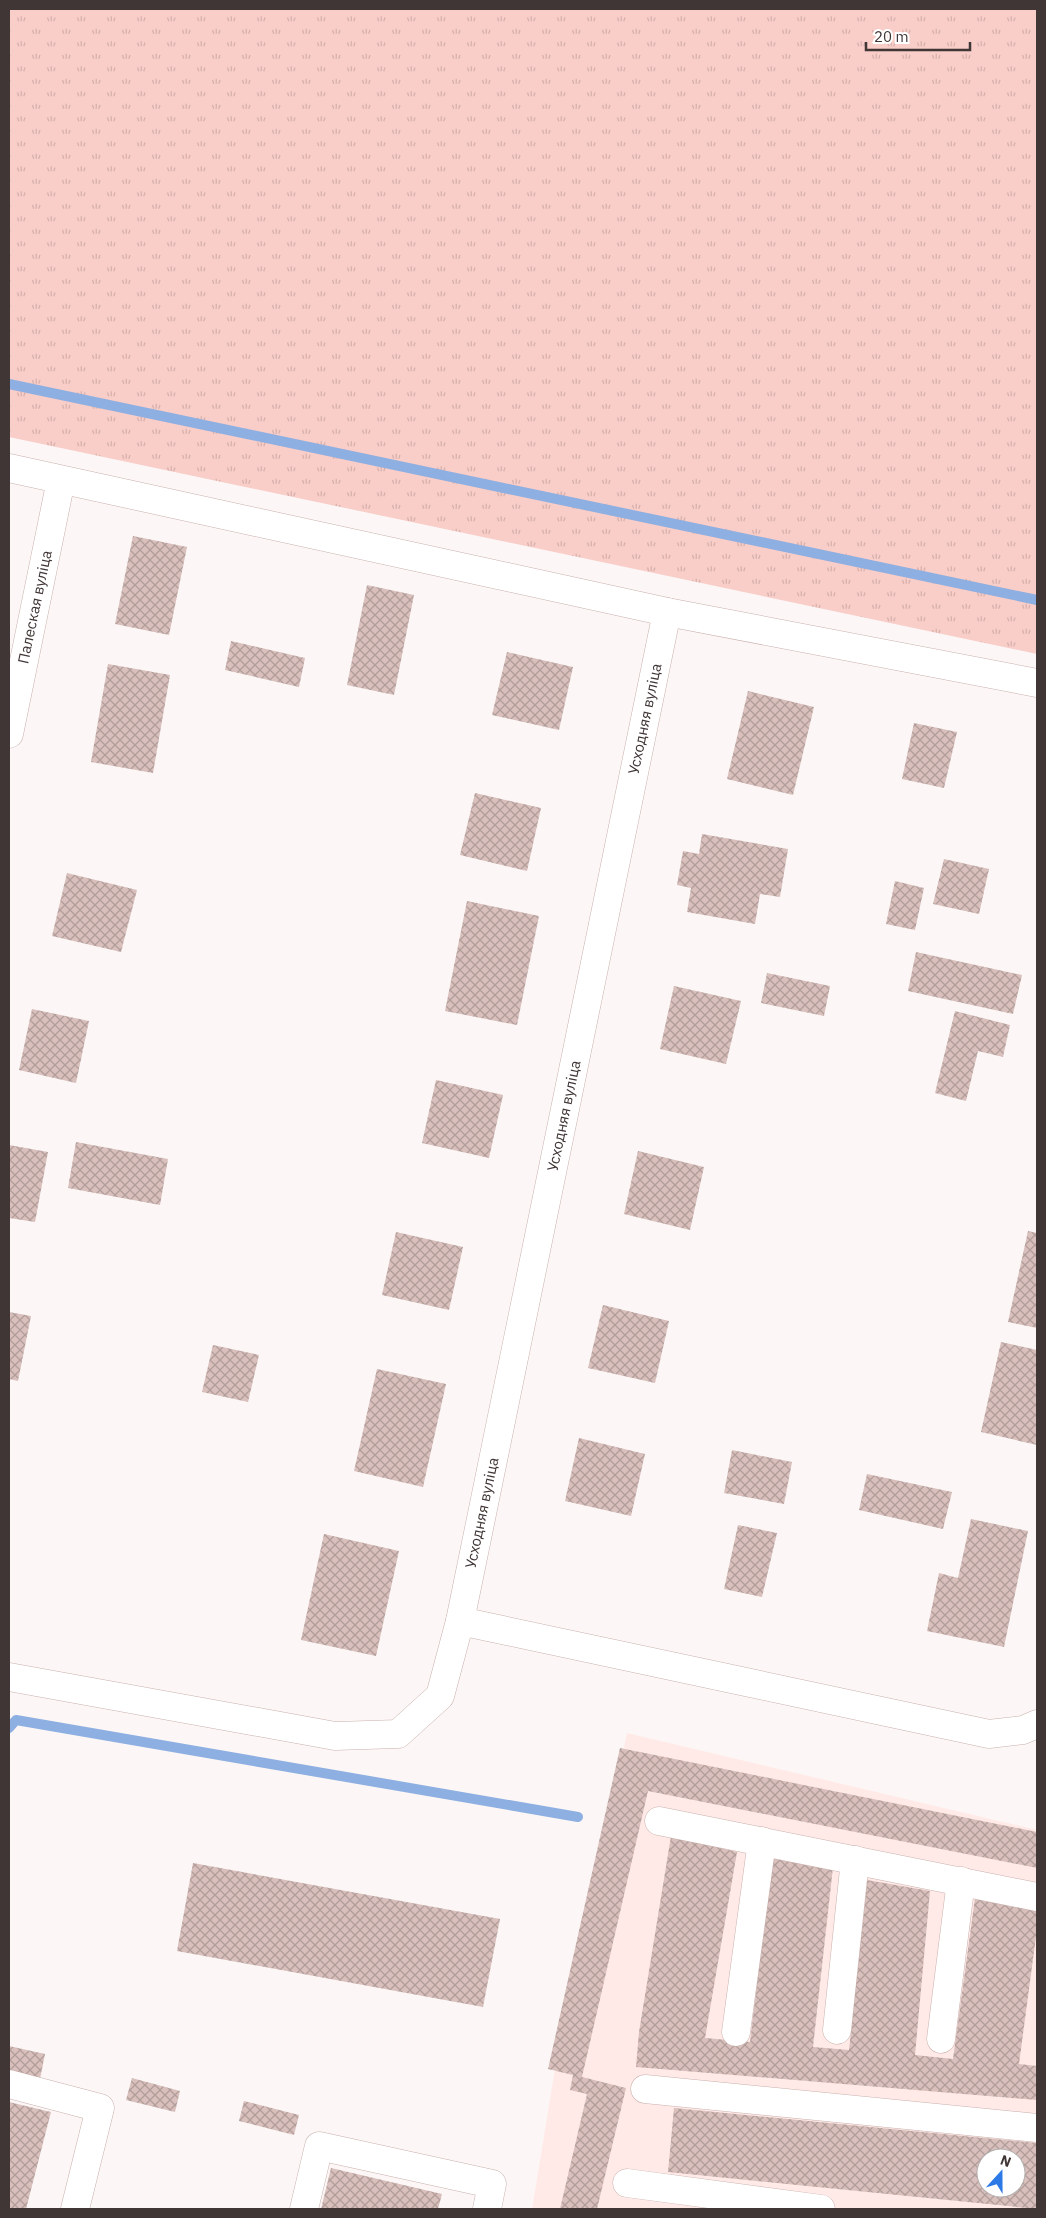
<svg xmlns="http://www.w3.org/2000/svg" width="1046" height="2218" viewBox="0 0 1046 2218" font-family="'IBM Plex Sans',sans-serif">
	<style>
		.built { fill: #ffeae7; fill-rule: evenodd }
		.grass { fill: url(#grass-tufts) }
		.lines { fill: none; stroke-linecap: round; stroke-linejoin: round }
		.stream { stroke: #8eafe1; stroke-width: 10 }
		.building { fill: url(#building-cross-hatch); fill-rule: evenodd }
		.minor-casing { stroke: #c9b1ad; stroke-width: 29 }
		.minor { stroke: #fff; stroke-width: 28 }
		.labels { text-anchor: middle; stroke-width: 5; stroke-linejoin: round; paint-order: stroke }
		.street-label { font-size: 15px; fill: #403635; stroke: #fff }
	</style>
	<defs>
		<pattern id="grass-tufts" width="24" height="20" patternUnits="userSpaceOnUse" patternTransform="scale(1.25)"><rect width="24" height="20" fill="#f9cdc8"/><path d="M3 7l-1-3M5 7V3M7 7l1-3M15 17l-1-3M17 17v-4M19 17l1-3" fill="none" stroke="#d6b1ac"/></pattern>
		<pattern id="building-cross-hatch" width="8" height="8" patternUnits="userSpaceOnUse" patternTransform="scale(1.25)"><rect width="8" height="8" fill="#d9c0bc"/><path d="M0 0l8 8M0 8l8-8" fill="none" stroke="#b19d9a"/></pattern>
	</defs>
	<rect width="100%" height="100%" fill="#fcf7f6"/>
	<path class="built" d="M627 1733 1037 1830V2209H532L554 2075ZM986 2158H1016V2188H986Z"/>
	<path class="grass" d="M9 9H1037V654L9 437Z"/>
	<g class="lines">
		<g class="stream">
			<path d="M9 384 1037 600"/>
			<path d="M9 1728 16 1720 578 1817"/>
		</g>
	</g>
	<g class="building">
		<path d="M133 536 187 547 169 635 115 624Z"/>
		<path d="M367 585 414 595 394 695 347 685Z"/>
		<path d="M231 641 305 658 299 687 225 670Z"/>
		<path d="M507 652 573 667 559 730 492 715Z"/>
		<path d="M108 664 170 675 153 773 91 762Z"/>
		<path d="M748 691 814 707 793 795 727 779Z"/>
		<path d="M914 723 957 732 944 788 902 779Z"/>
		<path d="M475 793 541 808 527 871 460 855Z"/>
		<path d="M702 834 788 849 780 897 760 894 755 924 687 912 691 888 677 885 683 851 699 854Z"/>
		<path d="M944 859 989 869 979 914 933 904Z"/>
		<path d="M67 873 137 890 121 952 52 936Z"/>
		<path d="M895 881 924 888 915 930 886 924Z"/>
		<path d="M467 901 539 916 517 1025 445 1011Z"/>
		<path d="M916 952 1022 975 1013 1014 908 991Z"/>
		<path d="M767 973 830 986 824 1016 761 1003Z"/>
		<path d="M674 986 741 1001 726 1064 660 1049Z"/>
		<path d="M32 1009 89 1021 76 1083 19 1070Z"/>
		<path d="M955 1011 1010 1025 1003 1057 978 1051 966 1101 935 1093Z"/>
		<path d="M436 1080 503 1095 489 1158 422 1143Z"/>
		<path d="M76 1142 168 1159 160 1205 68 1188Z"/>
		<path d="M9 1145 48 1152 35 1222 9 1218Z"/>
		<path d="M638 1151 704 1167 690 1230 624 1214Z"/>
		<path d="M1028 1231 1037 1233V1328L1008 1322Z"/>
		<path d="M396 1232 463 1247 449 1310 382 1295Z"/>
		<path d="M603 1305 669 1321 655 1383 588 1368Z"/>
		<path d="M9 1312 31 1316 18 1381 9 1379Z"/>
		<path d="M1001 1342 1037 1350V1445L981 1432Z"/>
		<path d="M213 1345 259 1355 248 1402 202 1392Z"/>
		<path d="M377 1369 446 1384 423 1487 354 1471Z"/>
		<path d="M579 1438 645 1454 631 1516 565 1501Z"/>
		<path d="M732 1450 792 1462 784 1504 724 1493Z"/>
		<path d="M867 1474 952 1492 943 1529 859 1510Z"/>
		<path d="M971 1519 1028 1531 1004 1647 927 1631 939 1573 958 1578Z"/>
		<path d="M738 1525 777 1533 762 1597 724 1589Z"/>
		<path d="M324 1534 399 1551 376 1656 301 1640Z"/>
		<path d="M620 1748 1037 1832V1868L648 1791 582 2077 626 2088 597 2209H560L587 2094 570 2090 573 2075 548 2069Z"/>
		<path d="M671 1836 737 1852 705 2038 750 2042 772 1857 833 1867 813 2047 849 2050 867 1880 930 1891 915 2055 953 2059 975 1898 1037 1910V1929L1019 2064 1037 2066V2100L636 2067 639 2032Z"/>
		<path d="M193 1863 500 1919 483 2007 177 1951Z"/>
		<path d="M9 2046 45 2054 40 2079 9 2073Z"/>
		<path d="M132 2078 180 2091 175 2112 126 2100Z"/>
		<path d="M244 2101 299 2115 294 2135 239 2121Z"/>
		<path d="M9 2102 51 2112 26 2209H9Z"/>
		<path d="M674 2108 1037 2143V2209L668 2172ZM986 2158H1016V2188H986Z"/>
		<path d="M331 2168 442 2194 438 2209H321Z"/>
	</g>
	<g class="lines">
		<g class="minor-casing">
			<g id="minor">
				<path d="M9 468 667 612 1037 683"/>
				<path d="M9 734 61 480"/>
				<path d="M460 1621 667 612"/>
				<path d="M9 1677 335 1736 398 1734 440 1696 460 1621 989 1734 1023 1730 1037 1724"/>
				<path d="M659 1821 1037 1897"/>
				<path d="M837 2030 855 1860"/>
				<path d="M736 2032 762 1841"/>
				<path d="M941 2039 961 1881"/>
				<path d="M9 2084 100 2108 75 2209"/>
				<path d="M645 2089 1037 2128"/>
				<path d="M627 2183 821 2209"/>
				<path d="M304 2209 319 2146 492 2184 487 2209"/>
			</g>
		</g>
		<use href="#minor" class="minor"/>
	</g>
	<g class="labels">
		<g class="street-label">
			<text transform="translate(35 607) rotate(-78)" y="5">Палеская вуліца</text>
			<text transform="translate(645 719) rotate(-78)" y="5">Усходняя вуліца</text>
			<text transform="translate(564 1116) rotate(-78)" y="5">Усходняя вуліца</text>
			<text transform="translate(482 1513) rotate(-78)" y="5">Усходняя вуліца</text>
		</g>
	</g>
	<rect width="1046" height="2218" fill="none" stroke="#403635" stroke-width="20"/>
	<g transform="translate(1001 2173) rotate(21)"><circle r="24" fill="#ffffff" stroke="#b3afae"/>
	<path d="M0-4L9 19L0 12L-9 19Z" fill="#2d7ae6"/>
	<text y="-8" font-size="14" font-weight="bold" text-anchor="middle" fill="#403635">N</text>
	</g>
	<path d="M866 42v8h104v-8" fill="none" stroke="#403635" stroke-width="2.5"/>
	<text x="874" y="42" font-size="15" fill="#403635" stroke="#ffffff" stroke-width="4" paint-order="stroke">20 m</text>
</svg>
